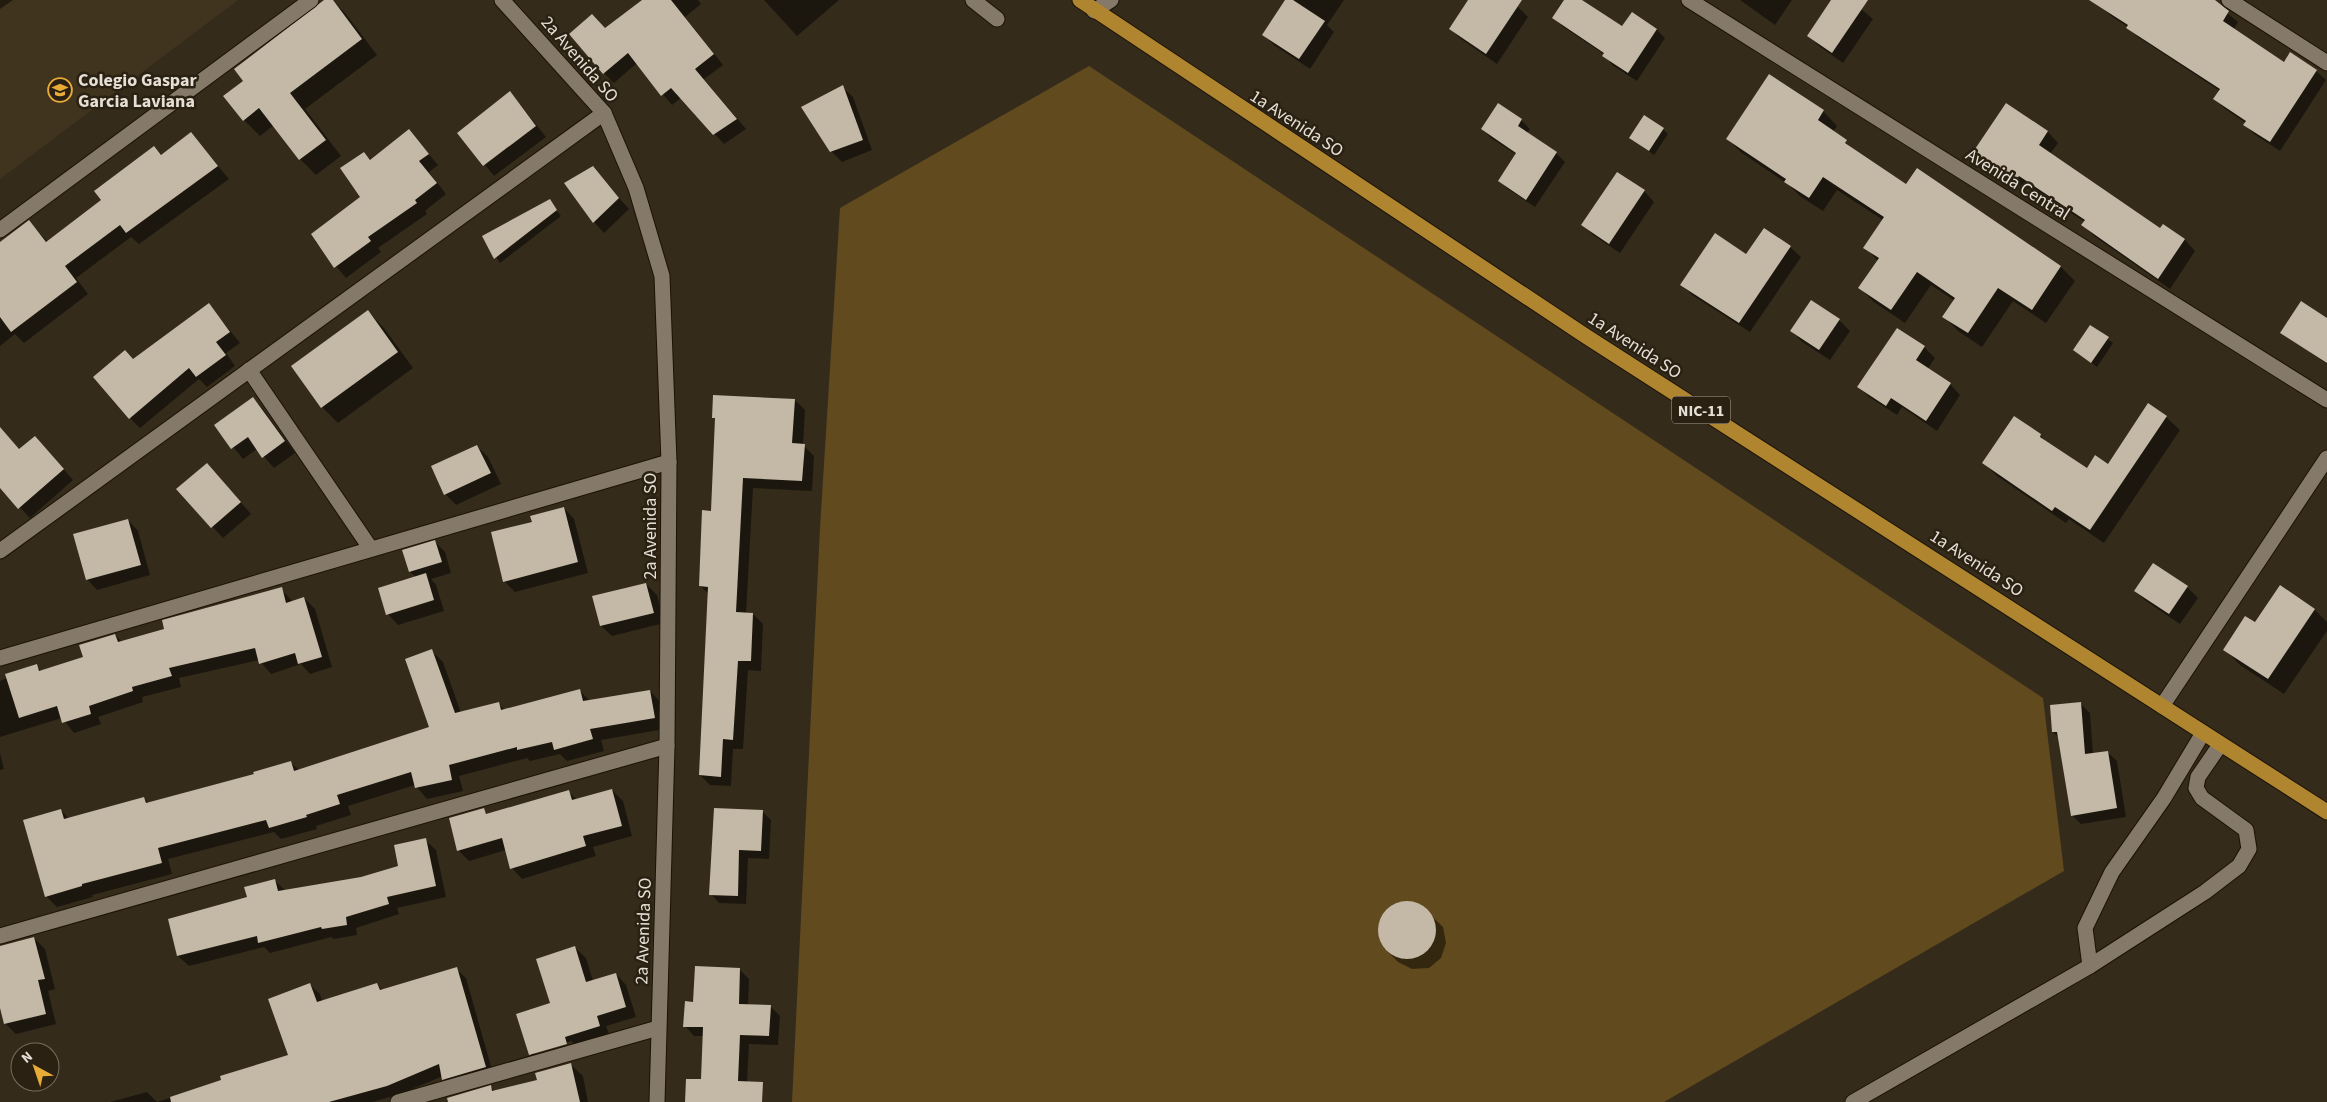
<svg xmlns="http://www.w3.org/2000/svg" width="2327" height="1102" viewBox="0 0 2327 1102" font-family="'Source Sans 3',sans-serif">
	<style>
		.built { fill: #41341e }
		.green { fill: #624a1f }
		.shadow { fill: #0007; fill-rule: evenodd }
		.building { fill: #c4b8a6 }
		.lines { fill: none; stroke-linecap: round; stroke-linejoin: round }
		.minor-casing { stroke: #1c1305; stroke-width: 17 }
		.trunk-casing { stroke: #1c1305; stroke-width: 17 }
		.minor { stroke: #857a69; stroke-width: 15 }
		.trunk { stroke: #b08530; stroke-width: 15 }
		.labels { text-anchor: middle; stroke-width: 5; stroke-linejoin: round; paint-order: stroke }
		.shield { fill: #2a2112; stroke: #ada69b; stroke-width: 1 }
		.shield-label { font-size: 16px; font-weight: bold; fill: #e5dfd6 }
		.street-label { font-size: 18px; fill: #e5dfd6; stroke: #2a2112 }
		.poi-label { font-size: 18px; font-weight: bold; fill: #e5dfd6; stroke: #2a2112; text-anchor: start }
	</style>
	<rect width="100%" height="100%" fill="#342b1b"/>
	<path class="built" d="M0 0H238L0 179Z"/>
	<path class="green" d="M1089 66 2043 698 2064 871 1664 1102H792L820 528 840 208Z"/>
	<g class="shadow">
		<path d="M0 0H13L0 9Z"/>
		<path d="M326 0H332L345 13 377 55 305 109 341 156 316 175 300 159 274 125 260 136 244 120 245 81Z"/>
		<path d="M644 0H698L701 4 685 17 723 65 704 79 746 129 724 144 681 98 672 105 637 63 614 83 604 73 605 29Z"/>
		<path d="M764 0H839L797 36Z"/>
		<path d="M1286 0H1344L1327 25 1334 32 1310 69 1274 45 1263 34Z"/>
		<path d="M1470 0H1519L1516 5 1528 17 1497 64 1461 39 1450 29Z"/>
		<path d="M1565 0H1580L1623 28 1632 14 1657 30 1665 38 1637 81 1612 65 1605 55 1562 26 1554 17Z"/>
		<path d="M1740 0H1792L1775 25Z"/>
		<path d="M1832 0H1850L1873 19 1843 63 1819 46 1809 36Z"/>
		<path d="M2106 0H2211L2238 22 2233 30 2284 64 2316 71 2326 80 2280 151 2254 134 2245 125 2246 123 2225 109 2215 99 2220 91 2138 37 2128 27 2111 16 2102 7Z"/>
		<path d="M1770 76 1823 111 1837 126 1833 132 1859 154 1907 185 1917 169 2061 267 2075 281 2046 323 2013 301 1982 347 1958 331 1944 316 1955 301 1931 285 1905 323 1874 302 1860 288 1878 261 1865 247 1883 220 1837 190 1823 211 1800 196 1789 185 1742 153 1727 139Z"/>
		<path d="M842 87 853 97 872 150 842 162 831 151Z"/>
		<path d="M510 92 546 137 494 176 459 133Z"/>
		<path d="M2007 104 2048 132 2058 143 2050 154 2161 230 2164 226 2185 240 2195 251 2170 289 2094 236 2083 225 2085 222 2030 186 2027 189 1986 162 1975 152Z"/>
		<path d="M1521 120 1530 129 1527 133 1556 153 1565 162 1535 207 1508 189 1499 181 1517 155 1491 138 1482 129Z"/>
		<path d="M1663 129 1668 134 1654 155 1630 138Z"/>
		<path d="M409 131 438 165 429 172 446 194 425 211 427 214 378 248 381 252 346 278 315 241 362 197 364 153 371 160Z"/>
		<path d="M191 134 229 179 139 244 131 237 76 278 88 294 24 343 15 334 0 346V244L29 222 48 242 102 200 154 147 162 155Z"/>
		<path d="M592 168 629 209 604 233 594 222Z"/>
		<path d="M1644 191 1654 202 1620 253 1593 235 1583 225Z"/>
		<path d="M549 201 561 216 500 263 483 236Z"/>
		<path d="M1790 247 1801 257 1750 332 1692 295 1682 285 1746 256Z"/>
		<path d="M209 305 240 343 226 353 235 366 207 387 199 379 140 428 130 418 134 360Z"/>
		<path d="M368 312 384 328 413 368 338 423 322 407Z"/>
		<path d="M1839 320 1850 331 1830 360 1802 342 1792 331Z"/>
		<path d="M2327 320V364L2282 332Z"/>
		<path d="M2090 327 2113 343 2097 367 2074 350Z"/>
		<path d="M1897 329 1924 347 1935 358 1927 370 1950 384 1960 395 1937 431 1902 407 1897 415 1869 397 1859 387Z"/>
		<path d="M253 398 263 409 295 453 274 468 257 449 243 459 216 426Z"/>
		<path d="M795 400 805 410 803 445 814 456 812 491 753 488 746 614H753L763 624 761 671 748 670 743 749H733L731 786 710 785 700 775 709 594 700 586 712 512 717 421 713 417Z"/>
		<path d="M2149 405 2166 417 2180 430 2104 543 2069 519 2066 523 1997 476 1984 463 2040 435 2049 445 2087 469 2108 466Z"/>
		<path d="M0 442 20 450 45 448 73 480 30 518 0 486Z"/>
		<path d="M477 446 488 457 501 484 456 505 445 494Z"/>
		<path d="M217 475 251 514 223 538 178 489Z"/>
		<path d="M564 508 574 519 588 573 515 592 504 581 533 523Z"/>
		<path d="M128 520 138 531 150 575 97 590 87 579Z"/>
		<path d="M435 542 445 552 451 573 431 579 436 585 444 611 398 625 388 614 416 577 410 572 404 551Z"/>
		<path d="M2153 564 2187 587 2198 598 2180 624 2146 601 2135 591Z"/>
		<path d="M646 584 657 595 664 623 612 636 601 626Z"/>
		<path d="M2280 587 2315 610 2327 622V631L2284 694 2240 665 2225 649 2255 624Z"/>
		<path d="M281 589 293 602 304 598 315 609 332 667 310 674 301 664 271 674 259 660 179 678 181 687 142 697 143 702 98 717 101 724 74 733 62 718 0 737V681L36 666 42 672 85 658 115 635 122 642 166 630Z"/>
		<path d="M431 650 443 662 461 713 499 704 505 710 580 691 590 701 650 691 661 703 665 729 601 740 604 751 567 761 560 754 530 761 527 758 459 776 463 791 427 799 415 785 348 806 351 815 316 826 317 829 281 839 274 832 168 859 172 874 92 895 93 897 57 907 46 896 61 810 69 819 144 798 149 803 255 775 290 762 299 770 431 728Z"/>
		<path d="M2081 704 2090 713 2093 754 2107 752 2117 761 2126 817 2081 824 2072 815 2059 738 2053 732Z"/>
		<path d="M0 753 4 769 0 770Z"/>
		<path d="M612 790 623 801 632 836 593 847 596 856 522 879 512 868 506 850 469 861 458 850 483 810 488 815 569 792 577 800Z"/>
		<path d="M763 812 771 820 769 859 748 858 746 904 719 903 711 894Z"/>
		<path d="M425 840 436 850 446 897 397 908 399 914 356 928 357 935 334 939 331 937 270 953 264 947 189 966 178 956 248 898 275 881 286 891 362 879 400 867Z"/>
		<path d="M1404 902 1420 905 1443 927 1446 943 1441 958 1429 968 1412 969 1398 962 1387 951 1379 937 1380 921 1389 908Z"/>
		<path d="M34 938 45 949 55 989 48 991 56 1024 16 1034 5 1023 0 1002V947Z"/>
		<path d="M575 948 586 958 593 981 616 974 626 985 636 1017 606 1026 610 1037 541 1065 530 1054ZM572 1041 573 1044 535 1055V1052Z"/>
		<path d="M456 969 466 978 494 1077 453 1089 443 1076 397 1095 372 1102H157L223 1081 290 1056 310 985 320 994 322 1001 377 984 383 991Z"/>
		<path d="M740 970 749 979 748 1006H770L780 1016 778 1045 749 1044 746 1102H686L702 1081 704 1036H694L685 1026 694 1003Z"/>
		<path d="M570 1064 583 1076 588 1102H449L490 1087 495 1091 539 1081Z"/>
		<path d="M147 1092 157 1102H110Z"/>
	</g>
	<g class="building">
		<path d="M324 0H333L362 39 290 93 326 140 299 160 259 108 243 121 223 96 243 81 234 69Z"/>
		<path d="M642 0H671L714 54 695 69 737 119 713 135 671 88 661 96 628 53 603 74 569 34 592 14 605 28Z"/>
		<path d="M1285 0H1293L1325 21 1299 59 1262 35Z"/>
		<path d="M1468 0H1522L1486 54 1449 29Z"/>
		<path d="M1564 0H1582L1622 26 1632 12 1657 29 1628 73 1602 56 1604 53 1552 18Z"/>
		<path d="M1831 0H1868L1832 53 1807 36Z"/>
		<path d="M2089 0H2215L2229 11 2223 21 2284 62 2290 52 2317 70 2270 142 2243 125 2246 121 2213 99 2220 89 2126 28 2128 25Z"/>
		<path d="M1769 74 1824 110 1818 120 1847 140 1845 143 1906 184 1917 168 2061 266 2032 310 1998 288 1968 333 1942 317 1955 298 1917 272 1891 310 1858 288 1879 258 1863 248 1884 217 1823 177 1809 198 1784 182 1786 179 1726 139Z"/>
		<path d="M843 85 863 140 830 152 801 107Z"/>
		<path d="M510 91 536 126 483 166 457 133Z"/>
		<path d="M1498 103 1522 119 1518 126 1557 152 1526 200 1498 181 1516 153 1481 129Z"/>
		<path d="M2006 103 2048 131 2039 145 2160 228 2163 224 2185 239 2158 279 2081 225 2085 220 2019 176 2016 180 1973 152Z"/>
		<path d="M1644 115 1664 128 1649 151 1629 138Z"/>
		<path d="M409 129 429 154 419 161 437 183 415 200 417 203 368 237 371 241 334 268 311 234 360 197 340 168 364 152 370 160Z"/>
		<path d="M191 132 218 166 126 233 120 225 65 266 77 282 11 332 0 317V242L29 220 46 242 101 200 94 191 154 146 161 155Z"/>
		<path d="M593 166 619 198 593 223 564 183Z"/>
		<path d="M1617 172 1645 190 1609 244 1581 225Z"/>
		<path d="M550 199 557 210 494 259 482 236Z"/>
		<path d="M1764 228 1791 246 1739 323 1680 285 1715 233 1746 254Z"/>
		<path d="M1811 300 1840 319 1819 350 1790 331Z"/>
		<path d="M2301 301 2327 318V363L2280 333Z"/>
		<path d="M209 303 230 332 216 342 226 355 196 377 189 368 129 419 93 377 125 350 133 359Z"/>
		<path d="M368 310 398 352 321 408 291 366Z"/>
		<path d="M2090 325 2109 337 2091 363 2073 350Z"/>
		<path d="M1897 328 1925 346 1916 360 1951 383 1926 421 1891 398 1886 406 1857 387Z"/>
		<path d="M713 395 795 399 792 443 805 444 802 481 743 478 736 612 753 613 751 661H738L733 740 723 739 721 777 699 775 708 587 699 586 702 510 711 511 715 418H712Z"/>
		<path d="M253 397 285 441 262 458 248 437 231 449 214 425Z"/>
		<path d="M2148 403 2167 416 2090 530 2055 507 2052 511 1982 463 2014 416 2041 434 2040 437 2087 468 2095 455 2108 464Z"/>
		<path d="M0 427 19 449 35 436 64 469 18 509 0 488Z"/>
		<path d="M477 445 491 473 444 495 431 466Z"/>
		<path d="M207 463 241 502 211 528 176 489Z"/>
		<path d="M564 507 578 562 503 582 491 532 532 522 530 516Z"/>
		<path d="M128 519 141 565 86 580 73 534Z"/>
		<path d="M435 540 442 562 409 572 402 550Z"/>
		<path d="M2153 563 2188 586 2169 614 2134 591Z"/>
		<path d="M426 573 434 600 386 615 378 588Z"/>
		<path d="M646 583 654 613 600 626 592 596Z"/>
		<path d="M2280 585 2315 609 2268 679 2223 650 2245 616 2255 622Z"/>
		<path d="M282 587 286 603 304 597 322 657 298 664 295 653 259 664 255 648 169 668 172 676 132 687 133 691 89 706 91 714 62 723 57 706 19 718 5 674 37 664 39 671 83 657 79 645 115 634 118 642 164 629 162 620Z"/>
		<path d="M432 649 455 713 499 702 501 710 580 689 583 701 650 690 655 718 590 729 593 739 554 750 552 742 517 750V747L449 765 452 780 415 788 411 772 337 795 340 804 306 815 307 817 269 828 266 820 158 848 162 863 82 884V886L45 897 23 820 61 809 64 819 144 797 146 803 254 774 253 772 291 761 294 771 429 727 405 659Z"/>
		<path d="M2081 702 2085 754 2108 751 2117 808 2071 816 2057 732H2052L2050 705Z"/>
		<path d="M612 789 622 826 583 836 586 846 510 869 502 838 457 851 449 818 484 808 486 814 569 790 572 800Z"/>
		<path d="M714 808 763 810 761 851 739 850 738 896 709 895Z"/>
		<path d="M426 838 436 886 387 897 389 904 346 917 347 925 322 929 321 927 258 943 257 936 177 956 168 919 247 897 244 887 275 879 278 891 361 877 398 866 394 845Z"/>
		<circle cx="1407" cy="930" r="29"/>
		<path d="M34 937 45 979 38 980 46 1014 4 1024 0 1008V946Z"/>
		<path d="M575 946 586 982 616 973 626 1007 597 1016 600 1026 565 1037 567 1044 529 1055 516 1014 550 1003 536 959Z"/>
		<path d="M695 966 740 968 739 1004 771 1005 769 1036 740 1035 738 1081 763 1082 762 1102H685L686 1079H701L703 1027H683L685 1001 693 1002Z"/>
		<path d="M457 967 486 1067 442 1080 439 1064 387 1086 329 1102H171L170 1097 221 1080 220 1076 288 1055 268 999 310 983 317 1002 377 983 380 990Z"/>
		<path d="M571 1063 580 1102H448L447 1098 491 1085 492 1091 537 1080 535 1073Z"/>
	</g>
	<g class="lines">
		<g class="minor-casing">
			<g id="minor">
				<path d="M502 0 604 113 636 188 662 276 669 462 667 746 657 1102"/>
				<path d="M973 0 997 19"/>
				<path d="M1689 0 2327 400"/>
				<path d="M2229 0 2327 63"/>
				<path d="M1094 11 1111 0"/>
				<path d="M0 230 311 0"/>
				<path d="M249 370 371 549"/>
				<path d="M0 551 604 113"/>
				<path d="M0 658 669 462"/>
				<path d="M2162 706 2327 458"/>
				<path d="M0 936 667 746"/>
				<path d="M2090 966 2085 928 2112 872 2164 798 2203 733"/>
				<path d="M398 1102 658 1028"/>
				<path d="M1853 1102 2090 966 2205 892 2239 866 2249 849 2246 830 2202 798 2196 788 2198 777 2220 745"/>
			</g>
		</g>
		<g class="trunk-casing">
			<path id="trunk" d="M1080 0 1584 335 2327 812"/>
		</g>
		<use href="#minor" class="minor"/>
		<use href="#trunk" class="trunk"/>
	</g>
	<defs>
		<g id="university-ring" transform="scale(1.25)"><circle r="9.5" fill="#2a2112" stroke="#e8ab37" stroke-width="1.5"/><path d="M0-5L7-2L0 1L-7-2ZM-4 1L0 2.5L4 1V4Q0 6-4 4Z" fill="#e8ab37"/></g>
	</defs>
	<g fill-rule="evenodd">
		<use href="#university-ring" x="60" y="90"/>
	</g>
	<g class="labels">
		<rect class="shield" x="1672" y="396.5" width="58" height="27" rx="4"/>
		<g class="shield-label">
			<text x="1701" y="416">NIC-11</text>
		</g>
		<g class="street-label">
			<text transform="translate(580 59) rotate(49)" y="6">2a Avenida SO</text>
			<text transform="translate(1297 123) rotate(33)" y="6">1a Avenida SO</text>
			<text transform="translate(2018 184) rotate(32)" y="6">Avenida Central</text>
			<text transform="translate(1635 345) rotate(33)" y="6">1a Avenida SO</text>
			<text transform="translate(650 526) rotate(-90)" y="6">2a Avenida SO</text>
			<text transform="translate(1977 563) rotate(33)" y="6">1a Avenida SO</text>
			<text transform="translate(643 931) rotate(-88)" y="6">2a Avenida SO</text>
		</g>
		<g class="poi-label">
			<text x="78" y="86">Colegio Gaspar<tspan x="78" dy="21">Garcia Laviana</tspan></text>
		</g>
	</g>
	<g transform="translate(35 1067) rotate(320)"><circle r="24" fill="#2a2112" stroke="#756d60"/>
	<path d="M0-4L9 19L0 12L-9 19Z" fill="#e8ab37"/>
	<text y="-8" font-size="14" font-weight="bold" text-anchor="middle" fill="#e5dfd6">N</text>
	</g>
</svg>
